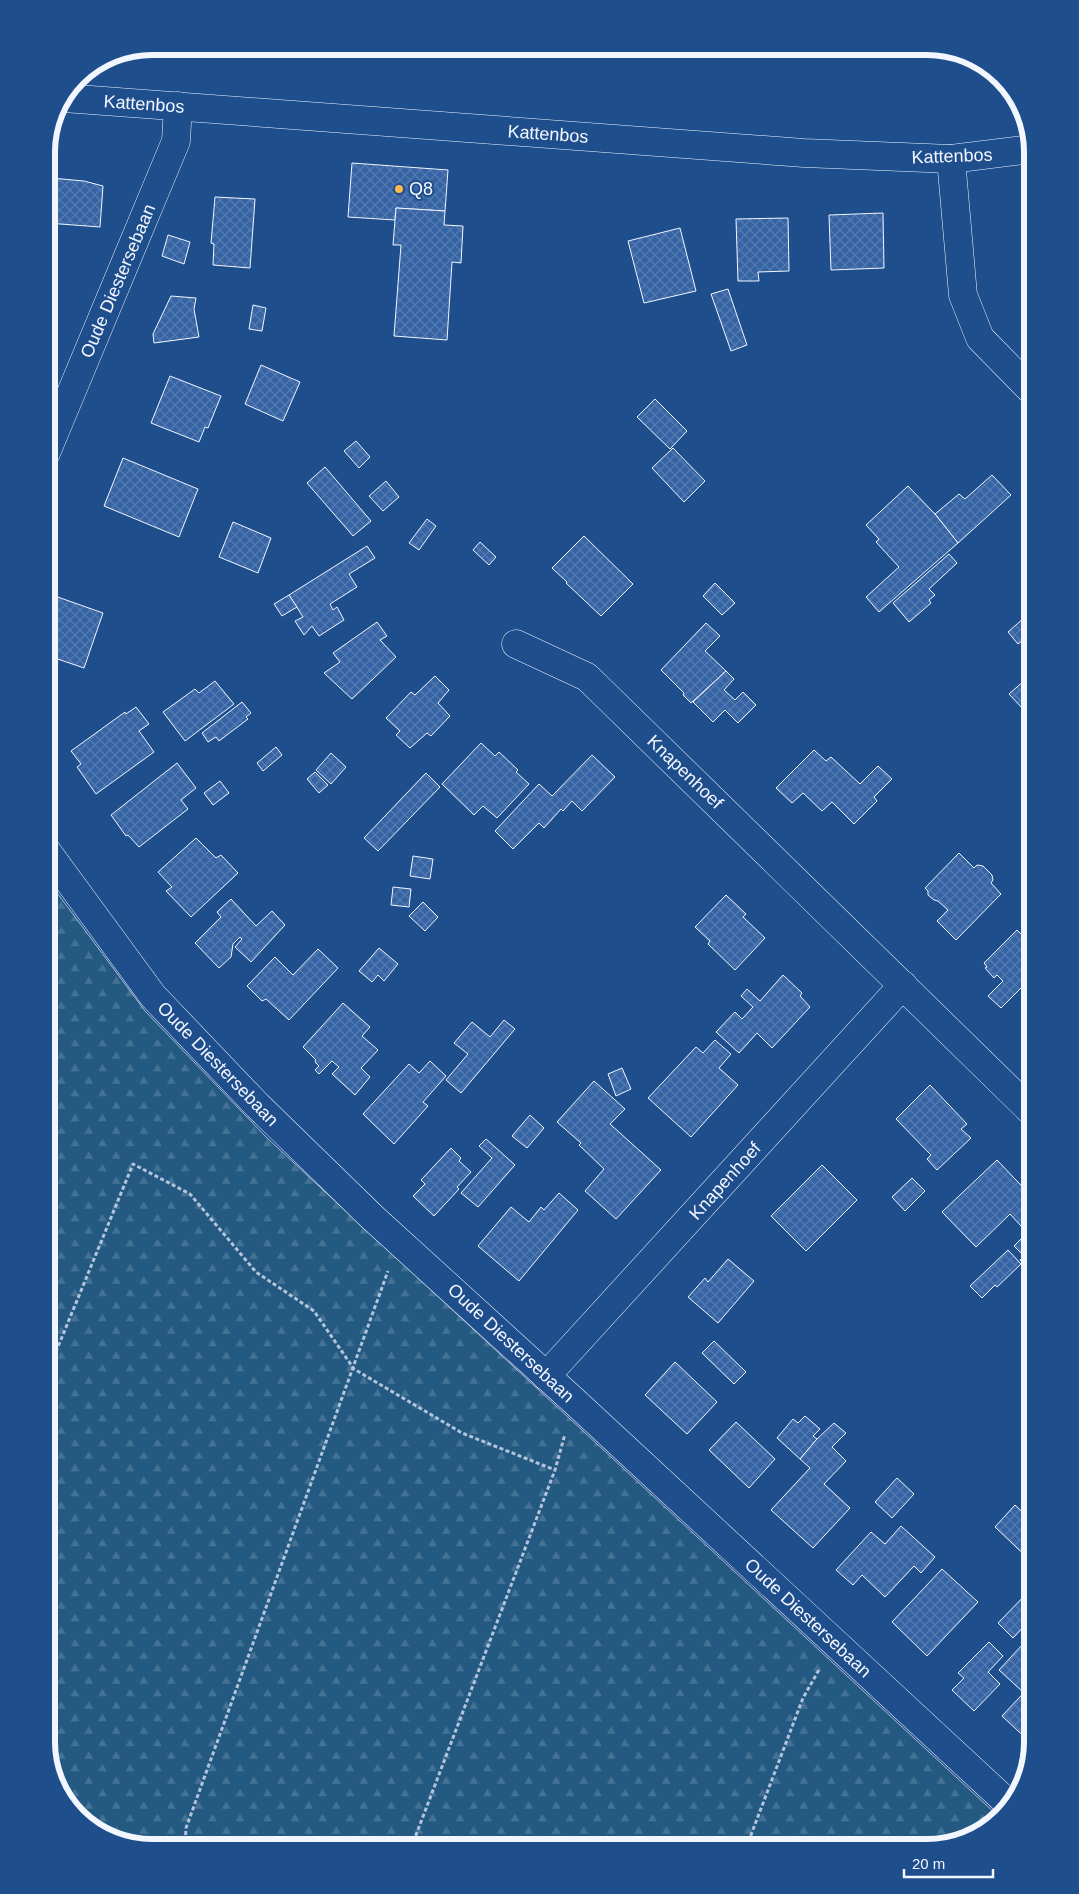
<svg xmlns="http://www.w3.org/2000/svg" width="1079" height="1894" viewBox="0 0 1079 1894" font-family="Arial,sans-serif">
	<style>
		.forest { fill: url(#forest-firs); stroke: #a8bbd7 }
		.building { fill: url(#building-cross-hatch); stroke: #f2f6ff }
		.lines { fill: none; stroke-linecap: round; stroke-linejoin: round }
		.minor-casing { stroke: #f2f6ff; stroke-width: 29 }
		.major-casing { stroke: #f2f6ff; stroke-width: 29 }
		.path { stroke: #b3c4dc; stroke-width: 3; stroke-dasharray: 4 2.5; stroke-linecap: butt }
		.minor { stroke: #1f4e8c; stroke-width: 28 }
		.major { stroke: #1f4e8c; stroke-width: 28 }
		.poi-dot { fill: #ffb74d; stroke: #1f4e8c; stroke-width: 2 }
		.labels { text-anchor: middle; stroke-width: 4; stroke-linejoin: round; paint-order: stroke }
		.street-label { font-size: 18px; fill: #f2f6ff; stroke: #1f4e8c }
		.poi-label { font-size: 18px; fill: #f2f6ff; stroke: #1f4e8c; text-anchor: start }
		.rim { fill: none; stroke: #f2f6ff; stroke-width: 6 }
	</style>
	<defs>
		<pattern id="forest-firs" width="22" height="20" patternUnits="userSpaceOnUse" patternTransform="scale(1.25)"><rect width="22" height="20" fill="#245a82"/><path d="M5 1l3.5 6h-7zM16 11l3.5 6h-7z" fill="#447295"/></pattern>
		<pattern id="building-cross-hatch" width="8" height="8" patternUnits="userSpaceOnUse" patternTransform="scale(1.25)"><rect width="8" height="8" fill="#3563a3"/><path d="M0 0l8 8M0 8l8-8" fill="none" stroke="#537ab1"/></pattern>
	</defs>
	<rect width="100%" height="100%" fill="#1f4e8c"/>
	<path class="forest" d="M46 878 145 1011 266 1137 998 1816 974 1837 927 1848H145L93 1830 57 1789 46 1742Z"/>
	<g class="building">
		<path d="M349 46H391V49Z"/>
		<rect x="736" y="46" width="65" height="2"/>
		<path d="M352 163 448 170 445 211 396 208 395 220 348 217Z"/>
		<path d="M51 178 84 181 103 186 100 227 47 223Z"/>
		<path d="M215 197 255 199 250 268 213 265 214 244 211 243Z"/>
		<path d="M396 208 445 211 444 225 463 226 461 263 452 262 447 340 394 336 401 245H393Z"/>
		<path d="M883 213 884 268 831 270 829 215Z"/>
		<path d="M788 218 789 271 758 272 759 281H738L736 219Z"/>
		<path d="M680 228 696 291 644 303 628 241Z"/>
		<path d="M168 235 190 242 184 264 162 256Z"/>
		<path d="M1033 237V351L1026 310 1030 309 1022 239Z"/>
		<path d="M728 289 747 345 731 351 711 294Z"/>
		<path d="M171 296 196 298 194 309 199 337 154 343 153 334Z"/>
		<path d="M253 305 266 308 262 331 249 329Z"/>
		<path d="M261 365 300 382 283 421 245 404Z"/>
		<path d="M170 376 221 396 208 428 205 427 199 442 151 423Z"/>
		<path d="M655 399 687 431 670 449 637 417Z"/>
		<path d="M356 441 370 457 359 468 344 451Z"/>
		<path d="M673 448 705 481 684 502 652 468Z"/>
		<path d="M123 458 198 489 179 537 104 506Z"/>
		<path d="M325 467 371 521 353 536 307 483Z"/>
		<path d="M992 475 1011 495 958 543 935 514 959 494 965 499Z"/>
		<path d="M386 481 399 497 383 511 369 496Z"/>
		<path d="M908 486 935 514 958 543 879 612 866 597 899 567 876 542 879 539 866 525Z"/>
		<path d="M427 519 436 526 419 550 409 543Z"/>
		<path d="M233 522 271 538 258 573 219 557Z"/>
		<path d="M584 536 633 584 601 616 566 583 567 582 552 568Z"/>
		<path d="M480 542 496 557 489 565 473 550Z"/>
		<path d="M367 546 375 558 349 574 357 587 330 604 333 610 337 607 344 620 319 636 312 626 304 635 295 621 303 617 289 595Z"/>
		<path d="M949 554 957 563 929 589 935 595 929 600 931 603 909 622 893 603Z"/>
		<path d="M715 583 735 603 722 615 703 596Z"/>
		<path d="M52 595 103 613 84 668 46 655V611Z"/>
		<path d="M289 595 297 607 282 616 274 604Z"/>
		<path d="M1025 617 1033 626V632L1018 644 1008 632Z"/>
		<path d="M377 622 387 636 380 640 396 657 352 699 324 673 340 662 333 653Z"/>
		<path d="M706 623 720 636 705 651 726 671 691 703 683 695 684 693 661 670Z"/>
		<path d="M726 671 734 679 724 690 735 700 743 692 756 705 738 723 725 710 713 722 693 702Z"/>
		<path d="M1033 673V700L1023 709 1009 694Z"/>
		<path d="M435 676 449 690 438 703 450 716 431 736 427 733 410 748 396 735 400 731 386 718 411 692 415 695Z"/>
		<path d="M215 681 234 704 185 741 163 712 195 689 199 693Z"/>
		<path d="M242 702 251 713 246 717 248 719 219 741 216 737 208 742 202 733Z"/>
		<path d="M136 707 149 724 139 731 154 752 96 794 77 767 81 764 71 751 125 712 126 714Z"/>
		<path d="M481 743 495 756 499 752 518 770 516 772 529 784 497 818 483 806 474 815 442 784Z"/>
		<path d="M276 747 282 755 263 771 257 763Z"/>
		<path d="M814 750 826 761 831 757 860 784 878 766 892 779 874 797 877 801 854 824 832 802 822 811 803 793 792 803 776 788Z"/>
		<path d="M331 753 346 767 331 784 316 770Z"/>
		<path d="M592 755 615 777 582 811 572 801 563 811 561 809 544 828 539 823 513 849 495 831 539 784 552 796Z"/>
		<path d="M177 763 196 788 181 800 188 809 139 847 128 835 126 836 111 815Z"/>
		<path d="M315 772 328 785 319 793 307 779Z"/>
		<path d="M426 773 440 787 378 851 364 838Z"/>
		<path d="M220 781 229 793 213 805 204 793Z"/>
		<path d="M196 838 216 858 221 855 238 873 191 917 166 891 172 887 158 872Z"/>
		<path d="M959 853 974 868 977 865 983 866 992 875 993 880 991 883 1001 894 956 940 937 921 948 910 938 901 934 900 928 895V891L925 888Z"/>
		<path d="M413 856 433 859 430 879 410 876Z"/>
		<path d="M393 887 411 889 409 907 391 905Z"/>
		<path d="M726 895 746 914 743 917 765 938 735 970 708 944 710 941 695 927Z"/>
		<path d="M231 899 256 926 272 911 285 925 251 962 235 947 242 939 240 937 233 944 231 957 219 968 195 943 221 917 217 912Z"/>
		<path d="M423 902 438 917 425 931 409 916Z"/>
		<path d="M1017 930 1028 941 1033 936V976L1001 1008 988 996 1003 981 997 975 994 978 985 968 987 967 984 963Z"/>
		<path d="M379 948 398 964 384 981 378 975 372 982 359 971Z"/>
		<path d="M318 949 338 968 289 1020 266 999 262 1001 247 986 275 957 293 975Z"/>
		<path d="M783 975 802 993 800 996 810 1007 772 1048 757 1033 739 1053 716 1032 735 1012 742 1019 753 1007 741 996 747 989 760 1001Z"/>
		<path d="M343 1003 370 1027 362 1036 378 1050 361 1068 370 1077 355 1095 332 1074 339 1067 332 1061 319 1074 315 1070 319 1066 315 1062 316 1060 303 1047Z"/>
		<path d="M504 1020 515 1029 461 1093 446 1080 468 1054 454 1043 472 1022 490 1037Z"/>
		<path d="M715 1040 731 1054 719 1068 738 1085 691 1137 648 1098 696 1047 703 1053Z"/>
		<path d="M430 1061 446 1076 423 1102 428 1106 394 1144 363 1114 409 1064 419 1073Z"/>
		<path d="M622 1068 631 1089 616 1096 608 1074Z"/>
		<path d="M594 1081 625 1109 610 1124 661 1170 616 1219 585 1191 604 1169 579 1145 581 1143 557 1122Z"/>
		<path d="M930 1085 967 1124 961 1129 971 1138 937 1170 927 1159 931 1155 896 1119Z"/>
		<path d="M530 1115 544 1128 527 1148 512 1136Z"/>
		<path d="M486 1139 515 1165 478 1207 461 1193 492 1158 479 1146Z"/>
		<path d="M451 1148 461 1158 459 1161 471 1172 457 1187 459 1189 434 1216 413 1196 425 1184 421 1180Z"/>
		<path d="M997 1160 1033 1198V1215L1021 1226 1010 1214 976 1247 942 1212Z"/>
		<path d="M822 1165 857 1200 806 1251 771 1216Z"/>
		<path d="M912 1178 925 1191 905 1211 892 1197Z"/>
		<path d="M559 1193 578 1210 519 1281 478 1246 511 1207 529 1222 541 1207 544 1210Z"/>
		<path d="M1028 1232 1033 1236V1274L1020 1260 1024 1256 1014 1246Z"/>
		<path d="M1008 1250 1021 1264 997 1287 995 1285 982 1298 970 1286Z"/>
		<path d="M728 1259 754 1281 718 1323 688 1297 705 1278 708 1282Z"/>
		<path d="M714 1341 746 1372 734 1384 702 1353Z"/>
		<path d="M675 1362 717 1402 687 1434 645 1395Z"/>
		<path d="M805 1416 820 1429 813 1436 817 1439 800 1459 777 1438 793 1419 798 1423Z"/>
		<path d="M736 1422 775 1459 749 1488 709 1450Z"/>
		<path d="M834 1423 846 1433 832 1447 846 1461 824 1484 850 1508 813 1548 771 1510 810 1468 800 1459 817 1439Z"/>
		<path d="M897 1478 914 1494 892 1518 875 1502Z"/>
		<path d="M1015 1505 1033 1522V1563L995 1527Z"/>
		<path d="M901 1526 935 1557 921 1573 914 1566 885 1597 862 1575 853 1585 836 1570 871 1532 885 1544Z"/>
		<path d="M942 1569 978 1602 927 1656 892 1622Z"/>
		<path d="M1033 1587V1617L1013 1638 998 1623Z"/>
		<path d="M989 1642 1003 1656 988 1672 1000 1684 974 1711 952 1690 964 1678 958 1673Z"/>
		<path d="M1023 1644 1033 1653V1683L1024 1693 999 1670Z"/>
		<path d="M1033 1683V1742L1032 1744 1002 1716Z"/>
	</g>
	<g class="lines">
		<g class="minor-casing">
			<g id="minor">
				<path d="M951 159 963 295 980 338 1033 392"/>
				<path d="M46 453 176 141 178 106"/>
				<path d="M516 644 587 677 1033 1113"/>
				<path d="M46 850 153 996 258 1106 372 1217 574 1401 1010 1805"/>
				<path d="M546 1376 903 985"/>
			</g>
		</g>
		<g class="major-casing">
			<path id="major" d="M64 98 804 153 951 159 1032 149"/>
		</g>
		<g class="path">
			<path d="M46 1376 133 1164 190 1194 256 1272 314 1311 354 1369 462 1433 555 1470"/>
			<path d="M185 1848 186 1828 388 1271"/>
			<path d="M411 1848 555 1470 565 1434"/>
			<path d="M746 1848 803 1698 820 1668"/>
		</g>
		<use href="#minor" class="minor"/>
		<use href="#major" class="major"/>
	</g>
	<circle class="poi-dot" cx="399" cy="189" r="5"/>
	<g class="labels">
		<g class="street-label">
			<text transform="translate(144 104) rotate(4)" y="6">Kattenbos</text>
			<text transform="translate(548 134) rotate(4)" y="6">Kattenbos</text>
			<text transform="translate(952 156) rotate(-2)" y="6">Kattenbos</text>
			<text transform="translate(118 281) rotate(-67)" y="6">Oude Diestersebaan</text>
			<text transform="translate(685 772) rotate(44)" y="6">Knapenhoef</text>
			<text transform="translate(218 1064) rotate(46)" y="6">Oude Diestersebaan</text>
			<text transform="translate(725 1181) rotate(-48)" y="6">Knapenhoef</text>
			<text transform="translate(511 1343) rotate(43)" y="6">Oude Diestersebaan</text>
			<text transform="translate(808 1618) rotate(43)" y="6">Oude Diestersebaan</text>
		</g>
		<g class="poi-label">
			<text x="409" y="195">Q8</text>
		</g>
	</g>
	<path d="M0 0H1079V1894H0ZM152 55H927A97 97 0 0 1 1024 152V1742A97 97 0 0 1 927 1839H152A97 97 0 0 1 55 1742V152A97 97 0 0 1 152 55Z" fill="#1f4e8c" fill-rule="evenodd"/>
	<path class="rim" d="M152 55H927A97 97 0 0 1 1024 152V1742A97 97 0 0 1 927 1839H152A97 97 0 0 1 55 1742V152A97 97 0 0 1 152 55Z"/>
	<path d="M904 1869v8h89v-8" fill="none" stroke="#f2f6ff" stroke-width="2.5"/>
	<text x="912" y="1869" font-size="15" fill="#f2f6ff" stroke="#1f4e8c" stroke-width="4" paint-order="stroke">20 m</text>
</svg>
